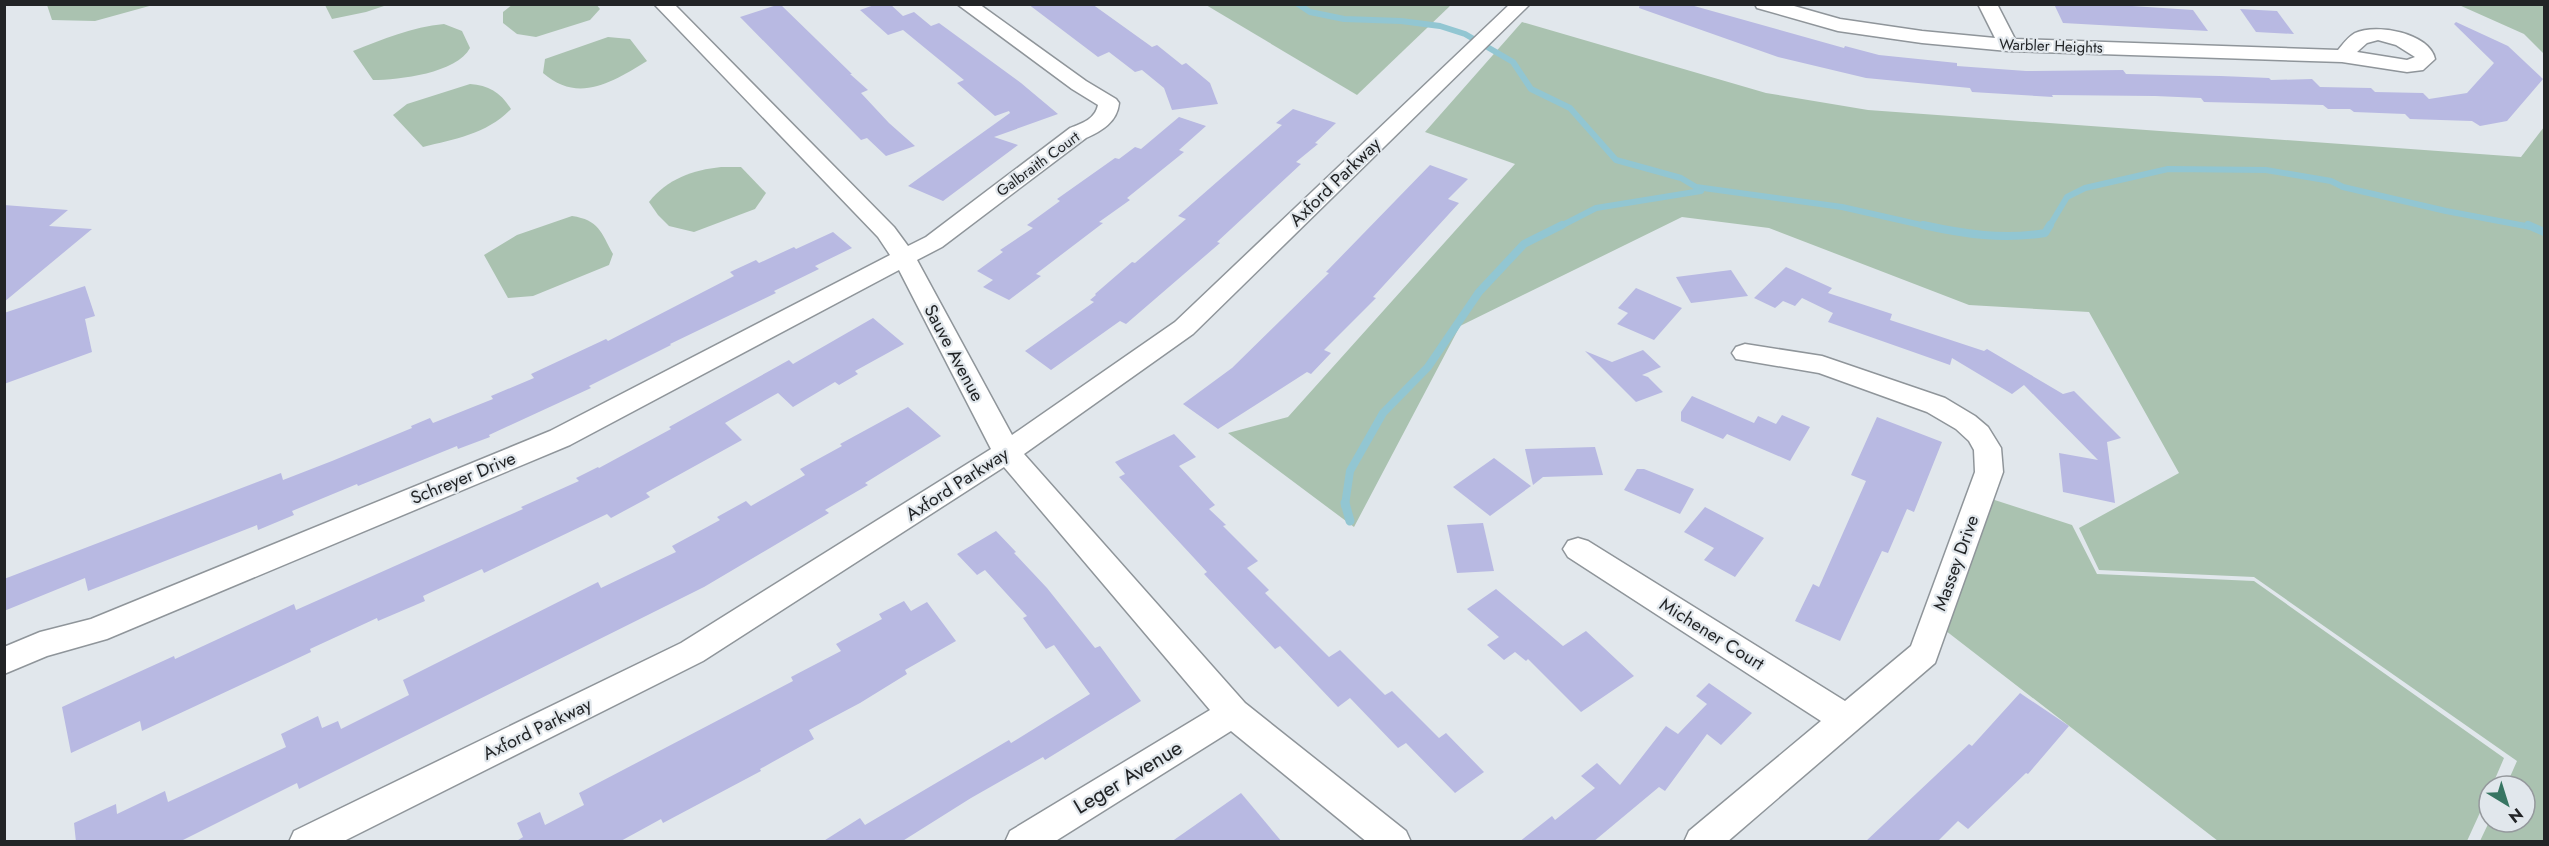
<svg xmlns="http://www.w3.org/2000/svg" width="2549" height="846" viewBox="0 0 2549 846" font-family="Jost,sans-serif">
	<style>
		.green { fill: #aac2b0 }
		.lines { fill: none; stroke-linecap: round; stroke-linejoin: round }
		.stream-far2 { stroke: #92c6d2; stroke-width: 6 }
		.stream-far1 { stroke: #92c6d2; stroke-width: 8 }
		.stream { stroke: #92c6d2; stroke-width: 9 }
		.building { fill: #b8b9e2 }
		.minor-casing { stroke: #8f959a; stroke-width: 3 }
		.minor { fill: #fff; fill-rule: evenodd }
		.labels { text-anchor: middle; stroke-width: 4.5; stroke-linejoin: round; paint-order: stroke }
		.far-street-label { font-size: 15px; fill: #222426; stroke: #e1e7ec }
		.street-label { font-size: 18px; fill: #222426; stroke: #e1e7ec }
		.near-street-label { font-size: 21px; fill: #222426; stroke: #e1e7ec }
	</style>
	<rect width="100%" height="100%" fill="#e1e7ec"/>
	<g class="green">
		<path d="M513 4H596L600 9 590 20 536 37 517 34 503 23V12Z"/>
		<path d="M47 5V4L153 5 95 21 52 20Z"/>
		<path d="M325 5H387L366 12 332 19Z"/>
		<path d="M1206 5H1451L1357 95Z"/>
		<path d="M2459 5H2544V54L2524 34Z"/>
		<path d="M1522 22 1766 93 1868 110 2521 157 2544 127V841H2480L2489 822H2525V786H2506L2517 761 2254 577 2099 570 2079 528 2179 473 2089 312 1969 305 1769 228 1682 217 1460 326 1354 527 1228 433 1288 417 1515 164 1425 132Z"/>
		<path d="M444 24 462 31 470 48C457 73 399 80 373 80L353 51C383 39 412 27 444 24Z"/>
		<path d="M608 37 630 39 647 61C613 82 578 104 543 73L545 59Z"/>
		<path d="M470 84C489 85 501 93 511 109 487 134 455 139 423 147L393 115 407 104Z"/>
		<path d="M721 167H741L766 193 755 209 694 232 669 226 658 215 649 202C667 179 693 170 721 167Z"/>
		<path d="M572 216C599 220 601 232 613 254L609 265 533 296 508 298 484 255 517 235Z"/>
		<path d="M1973 493 2072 525 2097 574 2254 581 2504 758 2492 786H2489V793L2467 841H2218L1928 617Z"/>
	</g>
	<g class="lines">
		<g class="stream-far2">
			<path d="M1298 4 1310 12 1344 19 1401 21 1440 26 1465 34 1513 62 1531 89 1570 108 1616 160 1681 178 1696 187 1842 207 1930 227"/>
			<path d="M1559 227 1596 208 1701 191"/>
			<path d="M2049 227 2067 197 2085 188 2168 169 2266 170 2331 181 2343 187 2446 211 2531 227"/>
		</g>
		<g class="stream-far1">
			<path d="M1923 225C1964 234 2003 240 2045 233L2050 225"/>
			<path d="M2528 225 2544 232"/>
			<path d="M1345 505 1350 471 1383 413 1428 367 1479 292 1524 244 1562 225"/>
		</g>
		<path class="stream" d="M1345 503 1350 521"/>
	</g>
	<g class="building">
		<path d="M780 4 852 74H850L868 90 861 93 889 123 915 146 886 156 867 138 861 140 740 17Z"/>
		<path d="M877 4H890L903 16 914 12 931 26 939 23 1021 83 1058 114 994 137 1018 145 943 201 908 186 1010 113 1009 111 995 116 957 83 964 80 903 30 888 35 860 10Z"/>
		<path d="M1028 4H1092L1152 47 1157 45 1182 65 1186 63 1210 83 1218 104 1172 110 1164 88 1142 70 1135 72 1109 52 1098 57Z"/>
		<path d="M1640 4H1687L1844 48 1845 46 1879 55 1957 63V66L2026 71 2123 70 2126 74 2221 76 2269 78 2271 80 2312 79 2320 87 2371 88 2375 92 2423 93 2429 99 2467 93 2494 63 2454 24 2456 22 2508 46 2543 79 2507 121 2480 126 2472 121 2410 119 2405 114 2354 112 2350 109H2328L2323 105 2204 102 2201 98 2155 96 2052 95 2053 97 1972 92 1970 88 1866 78 1778 57 1639 8Z"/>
		<path d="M2054 4 2117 5 2193 10 2208 31 2063 23Z"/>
		<path d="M2240 9 2277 11 2294 34 2256 32Z"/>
		<path d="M1293 109 1336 123 1315 143 1318 144 1296 162 1301 164 1217 242 1220 243 1126 324 1120 321 1051 370 1025 351 1094 302 1090 300 1096 295 1095 294 1132 262 1135 263 1186 219 1178 216 1282 125 1276 123Z"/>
		<path d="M1179 117 1206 126 1179 150 1184 152 1127 198 1130 200 1099 222 1103 223 1036 274 1041 276 1009 300 983 287 993 280 977 271 1003 252 1000 250 1033 228 1027 225 1060 201 1057 199 1115 158 1119 159 1135 147 1141 149Z"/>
		<path d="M1430 165 1468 179 1448 199 1459 203 1373 297 1376 298 1324 350 1331 353 1311 374 1307 372 1218 429 1183 404 1232 368 1329 273 1326 272Z"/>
		<path d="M4 205 68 210 49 226 92 229 4 302Z"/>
		<path d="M833 232 852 248 815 266 819 269 774 291 776 293 670 344 671 345 589 386 591 388 489 435 490 437 458 449 457 446 358 486 357 484 292 511 294 515 258 530 257 525 88 591 85 578 4 611V579L281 473 283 480 332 461 412 428 411 426 430 418 433 423 493 399 491 396 534 378 531 374 606 339 608 341 734 276 730 272 756 260 759 263 794 247 796 249Z"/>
		<path d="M1786 267 1832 288 1828 293 1892 314 1890 320 1984 351 1987 349 2063 394 2074 391 2121 438 2107 442 2115 503 2063 492 2059 453 2098 460 2024 385 2012 394 1952 358 1950 365 1828 322 1833 313 1802 298 1795 306 1783 301 1775 308 1754 298Z"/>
		<path d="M1731 270 1748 296 1691 303 1676 277Z"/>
		<path d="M85 286 95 316 85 319 92 352 4 384V313Z"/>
		<path d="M1636 288 1682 308 1654 340 1617 324 1628 313 1618 308Z"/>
		<path d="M873 318 904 344 855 371 858 374 839 385 835 382 793 407 778 393 725 423 742 440 646 493 650 497 611 518 607 514 484 573 482 569 423 596 425 601 378 621 377 618 310 649 311 652 142 731 140 721 71 753 62 707 174 656 175 659 294 604 296 610 523 509 521 507 579 481 576 478 598 467 599 468 671 429 669 427 789 360 793 364Z"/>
		<path d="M1643 350 1661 367 1642 375 1648 377 1663 392 1636 402 1585 351 1612 362Z"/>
		<path d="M1692 396 1754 423 1758 416 1776 424 1782 415 1810 427 1790 461 1727 434 1723 439 1681 421V412Z"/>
		<path d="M908 407 941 436 865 483 868 485 825 510 829 513 704 587 299 789 297 783 179 842H76L74 823 116 804 117 814 165 791 168 802 286 747 281 734 318 716 322 728 338 721 341 729 409 695 403 680 598 582 601 588 676 552 672 546 720 520 717 517 746 501 751 506 805 475 800 469 842 446 840 444Z"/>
		<path d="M1877 417 1942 442 1914 512 1907 509 1888 553 1882 551 1840 641 1795 621 1813 584 1819 587 1866 481 1851 475Z"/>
		<path d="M1174 434 1196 457 1179 466 1215 505 1209 509 1226 525 1223 526 1258 561 1247 568 1269 590 1265 593 1329 657 1340 650 1385 695 1392 691 1439 738 1446 733 1484 772 1455 793 1406 743 1398 748 1350 698 1338 707 1280 646 1275 649 1204 574 1207 572 1119 477 1125 474 1115 462Z"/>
		<path d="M1595 447 1603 475 1543 477 1533 485 1525 449Z"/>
		<path d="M1494 458 1531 486 1490 516 1453 487Z"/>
		<path d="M1637 469H1644L1694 489 1680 514 1624 490Z"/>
		<path d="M1705 507 1764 538 1735 577 1704 560 1714 548 1684 532Z"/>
		<path d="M1483 523 1494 571 1457 573 1447 525Z"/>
		<path d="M996 531 1016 552 1014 553 1047 588 1095 648 1100 646 1141 701 1045 760 1043 757 971 798 901 842H822L860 818 865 825 1009 740 1011 743 1090 694 1054 645 1046 649 1023 618 1027 616 985 570 977 575 957 554Z"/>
		<path d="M1496 589 1563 646 1586 631 1634 676 1581 712 1528 659 1526 661 1515 652 1504 660 1487 645 1499 637 1467 609Z"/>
		<path d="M904 601 911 611 927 602 956 641 905 670 907 674 860 703 809 730 814 739 760 769 761 771 663 823 661 819 619 842H515L523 837 517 823 540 812 545 825 584 805 579 793 793 681 791 677 841 651 836 644 882 619 879 614Z"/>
		<path d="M1709 683 1752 713 1721 745 1707 734 1665 791 1659 787 1593 842H1519L1552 816 1555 820 1595 788 1581 776 1597 763 1620 785 1666 726 1678 734 1707 704 1696 696Z"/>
		<path d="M2020 693 2069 726 2028 774 2026 773 1968 829 1958 821 1937 842H1865L1969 744 1972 746Z"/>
		<path d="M1241 793 1282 842H1171Z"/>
	</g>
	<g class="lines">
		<g class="minor-casing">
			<g id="minor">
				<path d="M654 4H674L894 227 908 246 926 237 1070 128C1083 123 1095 119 1098 105L1072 89 957 4H979L1086 81 1116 99 1119 103C1117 122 1102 131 1086 138L942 247 917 260 1012 435 1175 322 1510 4H1530L1193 334 1024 454 1245 703 1406 831 1411 842H1367L1231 731 1054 842H1005L1010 831 1210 710 1004 467 703 661 342 842H289L294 831 681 643 991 449 899 270 570 445 107 639 47 656 4 674V647L40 632 91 619 550 431 890 255 878 237Z"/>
				<path d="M1755 4H1787L1840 19 1922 31 1995 38 1978 4H1997L2015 39 2338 50C2343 44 2348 37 2355 33 2376 23 2430 33 2435 59L2423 70 2407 72 2342 62 2008 51 1922 43 1838 31 1757 8ZM2378 40 2396 45 2415 57 2407 60 2357 52 2367 43Z"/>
				<path d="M1745 344 1822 356 1945 398 1975 416 1988 427 2001 448 2003 472 1935 663 1727 842H1684L1689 831 1821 721 1568 557 1563 549 1568 541 1578 538 1588 541 1845 701 1911 646 1975 472 1974 450 1969 441 1956 429 1927 412 1819 373 1736 359 1732 353 1736 347Z"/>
			</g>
		</g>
		<use href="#minor" class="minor"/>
	</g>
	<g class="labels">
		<g class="far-street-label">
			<text transform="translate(2051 46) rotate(2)" y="5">Warbler Heights</text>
			<text transform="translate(1038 164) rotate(-36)" y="5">Galbraith Court</text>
		</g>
		<g class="street-label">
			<text transform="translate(1335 182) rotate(-44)" y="6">Axford Parkway</text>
			<text transform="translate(954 353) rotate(62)" y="6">Sauve Avenue</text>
			<text transform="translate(463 478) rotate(-22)" y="6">Schreyer Drive</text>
			<text transform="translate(957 484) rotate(-33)" y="6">Axford Parkway</text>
			<text transform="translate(1956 563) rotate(-70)" y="6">Massey Drive</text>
			<text transform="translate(1712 634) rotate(32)" y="6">Michener Court</text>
			<text transform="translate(537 729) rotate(-26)" y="6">Axford Parkway</text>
		</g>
		<g class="near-street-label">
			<text transform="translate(1128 777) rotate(-31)" y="7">Leger Avenue</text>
		</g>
	</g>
	<rect width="2549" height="846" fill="none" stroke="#222426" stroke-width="12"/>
	<g transform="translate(2507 804) rotate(142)"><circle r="28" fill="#e1e7ec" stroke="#95999d" stroke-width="1.5"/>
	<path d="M0-4.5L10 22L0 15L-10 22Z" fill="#377562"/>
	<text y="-9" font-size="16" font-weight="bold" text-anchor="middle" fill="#222426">N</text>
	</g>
</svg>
